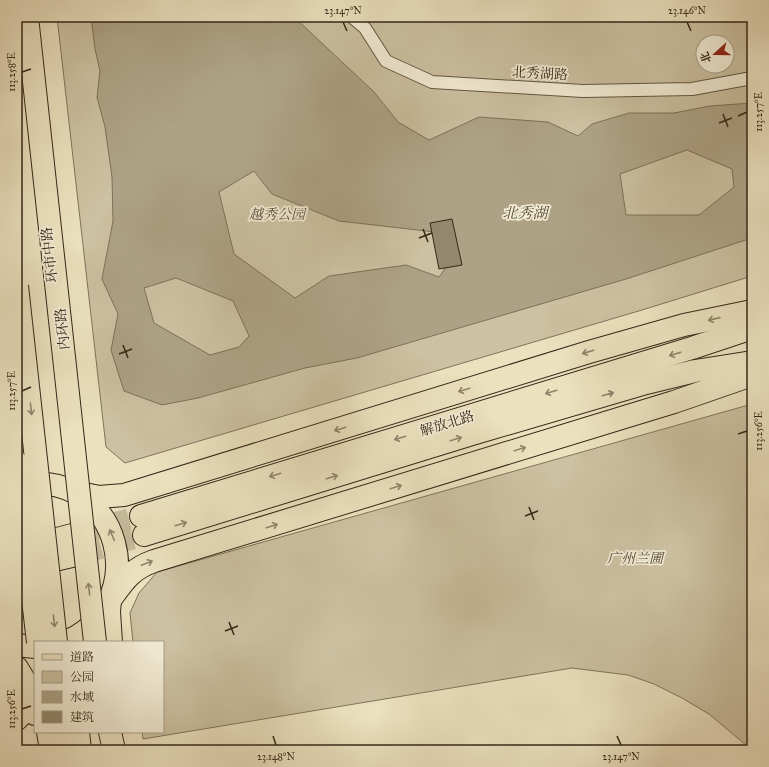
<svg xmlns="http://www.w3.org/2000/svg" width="769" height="767" viewBox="0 0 769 767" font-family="'IM FELL Great Primer','Noto Serif SC',serif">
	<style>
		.green { fill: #ccc1a2; stroke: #80745c; fill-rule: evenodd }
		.water { fill: #ada286; stroke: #7d715a; fill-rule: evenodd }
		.building { fill: #93886e; stroke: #342717 }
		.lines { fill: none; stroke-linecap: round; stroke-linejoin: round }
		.primary-tunnel { stroke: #c6bc9d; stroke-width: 22; stroke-dasharray: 22 11; stroke-linecap: butt }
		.lane-casing { stroke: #625641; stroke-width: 14 }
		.primary-casing { stroke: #342717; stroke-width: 24 }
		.highway-casing { stroke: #342717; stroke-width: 24 }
		.lane { stroke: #f2ecd5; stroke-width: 12 }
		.primary { stroke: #ebe1bf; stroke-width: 22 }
		.highway { stroke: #ebe1bf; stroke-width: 22 }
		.highway-bridge-casing { stroke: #342717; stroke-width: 24; stroke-linecap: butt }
		.highway-bridge { stroke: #ebe1bf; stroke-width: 22 }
		.oneway { stroke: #90846b }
		.ticks { fill: none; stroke: #342717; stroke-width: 1.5 }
		.labels { text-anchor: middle; stroke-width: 3.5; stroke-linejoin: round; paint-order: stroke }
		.street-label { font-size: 14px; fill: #342717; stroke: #f2ecd5 }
		.park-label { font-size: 14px; font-style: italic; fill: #5a4e3a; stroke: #f2ecd5 }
		.water-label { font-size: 15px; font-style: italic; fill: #584c38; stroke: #f2ecd5 }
		.neatline { fill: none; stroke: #342717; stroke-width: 1.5 }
		.ticks-label { font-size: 10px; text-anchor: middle; fill: #342717 }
	</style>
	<rect width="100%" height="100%" fill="#ebe1bf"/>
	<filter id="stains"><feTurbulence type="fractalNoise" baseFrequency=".005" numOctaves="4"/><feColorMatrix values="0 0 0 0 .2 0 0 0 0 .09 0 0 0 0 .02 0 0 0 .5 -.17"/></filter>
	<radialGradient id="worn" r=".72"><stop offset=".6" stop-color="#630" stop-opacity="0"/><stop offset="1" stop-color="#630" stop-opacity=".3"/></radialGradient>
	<g class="green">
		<path d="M57 17H752V276L642 310 125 463 106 447ZM703 42H727V66H703Z"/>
		<path d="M752 404V750L709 714 682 698 654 684 628 675 572 668 143 739 142 732H163V642H133L130 613 139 593 157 572Z"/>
	</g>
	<path class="water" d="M91 17H294L374 92 398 122 429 140 479 117 548 122 578 136 592 124 629 113H674L710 106 752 103V238L626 279 357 358 305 368 198 398 162 405 124 391 111 350 118 314 102 279 113 221 112 177 105 127 97 97 100 71 95 49ZM687 150 732 169 734 187 699 215H626L620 174ZM254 171 272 194 339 221 435 232 447 266 439 277 406 265 329 276 295 298 234 254 219 192ZM176 278 233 301 249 336 239 347 210 355 154 323 144 288Z"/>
	<path class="building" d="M452 219 462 265 439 269 430 223Z"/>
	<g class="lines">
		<g class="primary-tunnel">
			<path d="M76 534 141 516"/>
			<path d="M80 554 144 535"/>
		</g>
		<g class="lane-casing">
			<path id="lane" d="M352 17 365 28 386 61 432 82 583 91 692 89 752 78"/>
		</g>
		<g class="primary-casing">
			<g id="primary">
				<path d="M141 516 692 348 752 328"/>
				<path d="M144 535 472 434 646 383 695 371 752 362"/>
				<path d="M27 547 76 534"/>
				<path d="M17 569 80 554"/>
				<path d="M110 600 109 612 111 642"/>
				<path d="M17 668 29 688 35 714"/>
				<path d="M17 719 25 711 35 708"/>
				<path d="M78 732 80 750"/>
			</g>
		</g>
		<g class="highway-casing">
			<g id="highway">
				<path d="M20 484C38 482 59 483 76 493 115 516 128 565 107 605 99 621 83 636 64 642"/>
				<path d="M75 492 99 497 124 495 589 352 684 325 752 311"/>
				<path d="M110 600C124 581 131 569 154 561L628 416 674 402 752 375"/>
				<path d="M17 645 35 647"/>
				<path d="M48 732 51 750"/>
				<path d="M66 732 67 750"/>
				<path d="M110 732 114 750"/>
			</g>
		</g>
		<use href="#lane" class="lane"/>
		<use href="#primary" class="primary"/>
		<use href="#highway" class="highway"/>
		<g class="highway-bridge-casing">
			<g id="highway-bridge">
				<path d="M27 17 95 642"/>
				<path d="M17 286 56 642"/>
				<path d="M17 463 38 642"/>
			</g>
		</g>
		<use href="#highway-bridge" class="highway-bridge"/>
	</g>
	<defs><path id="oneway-shaft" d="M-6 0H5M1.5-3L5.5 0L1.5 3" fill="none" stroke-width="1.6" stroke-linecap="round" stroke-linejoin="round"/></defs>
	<g class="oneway">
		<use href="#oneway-shaft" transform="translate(714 319) rotate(167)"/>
		<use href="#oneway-shaft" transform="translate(588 352) rotate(164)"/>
		<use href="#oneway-shaft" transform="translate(675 354) rotate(163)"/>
		<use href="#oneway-shaft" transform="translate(464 390) rotate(163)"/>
		<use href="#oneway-shaft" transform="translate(551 392) rotate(163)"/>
		<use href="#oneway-shaft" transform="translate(608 394) rotate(-16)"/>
		<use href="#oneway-shaft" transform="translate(31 409) rotate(84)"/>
		<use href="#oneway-shaft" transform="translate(340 429) rotate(163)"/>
		<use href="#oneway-shaft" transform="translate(400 438) rotate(163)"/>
		<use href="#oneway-shaft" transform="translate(456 439) rotate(-17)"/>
		<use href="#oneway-shaft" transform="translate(520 449) rotate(-17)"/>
		<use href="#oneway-shaft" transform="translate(275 475) rotate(163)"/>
		<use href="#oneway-shaft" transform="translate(332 477) rotate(-17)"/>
		<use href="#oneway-shaft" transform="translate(396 487) rotate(-17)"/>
		<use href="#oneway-shaft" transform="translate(181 524) rotate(-17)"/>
		<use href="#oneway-shaft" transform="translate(272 526) rotate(-17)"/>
		<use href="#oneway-shaft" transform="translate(112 535) rotate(-113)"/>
		<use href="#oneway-shaft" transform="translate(147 563) rotate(-21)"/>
		<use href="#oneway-shaft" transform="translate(89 589) rotate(-96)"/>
		<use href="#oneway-shaft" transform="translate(54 621) rotate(84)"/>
	</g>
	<path class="ticks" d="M343 22 347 31M687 22 691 31M22 72 31 69M723 114 728 127M738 116 747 112M719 123 732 118M423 229 428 242M419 238 432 233M123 345 128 358M119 354 132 349M22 391 31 387M738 434 747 431M529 507 534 520M525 516 538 511M229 622 234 635M225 631 238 626M22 709 31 706M273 736 276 745M617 736 621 745"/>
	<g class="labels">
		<g class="street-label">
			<text transform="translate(540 73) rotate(3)" y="5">北秀湖路</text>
			<text transform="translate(49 255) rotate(-96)" y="5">环市中路</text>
			<text transform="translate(62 329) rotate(-96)" y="5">内环路</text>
			<text transform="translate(447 423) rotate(-17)" y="5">解放北路</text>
		</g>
		<g class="park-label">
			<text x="277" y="219">越秀公园</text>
			<text x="635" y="563">广州兰圃</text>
		</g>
		<g class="water-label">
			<text x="525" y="218">北秀湖</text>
		</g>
	</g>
	<rect width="769" height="767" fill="none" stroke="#ebe1bf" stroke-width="44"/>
	<rect x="34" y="641" width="130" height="92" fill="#f2ecd5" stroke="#a69d89"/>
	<rect x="42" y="654" width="20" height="6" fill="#ebe1bf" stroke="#a69d89"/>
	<text x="70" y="661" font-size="12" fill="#342717">道路</text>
	<rect x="42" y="671" width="20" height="12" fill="#ccc1a2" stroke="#a69d89"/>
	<text x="70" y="681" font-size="12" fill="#342717">公园</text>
	<rect x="42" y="691" width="20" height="12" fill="#ada286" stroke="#a69d89"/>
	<text x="70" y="701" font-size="12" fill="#342717">水域</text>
	<rect x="42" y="711" width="20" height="12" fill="#93886e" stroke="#a69d89"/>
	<text x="70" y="721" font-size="12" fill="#342717">建筑</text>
	<g transform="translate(715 54) rotate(249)"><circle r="19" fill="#f2ecd5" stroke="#a69d89"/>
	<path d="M0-3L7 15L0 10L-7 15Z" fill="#8f2418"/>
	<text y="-6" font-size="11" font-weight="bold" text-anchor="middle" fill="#342717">北</text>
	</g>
	<rect x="22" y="22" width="725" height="723" class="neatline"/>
	<g class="ticks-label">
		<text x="343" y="14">23.147°N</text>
		<text x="687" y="14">23.146°N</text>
		<text transform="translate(11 72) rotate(-90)" y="4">113.258°E</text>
		<text transform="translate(758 112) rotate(-90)" y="4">113.257°E</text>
		<text transform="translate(11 391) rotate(-90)" y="4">113.257°E</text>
		<text transform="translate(758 431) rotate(-90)" y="4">113.256°E</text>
		<text transform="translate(11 709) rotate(-90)" y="4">113.256°E</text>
		<text x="276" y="760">23.148°N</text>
		<text x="621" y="760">23.147°N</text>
	</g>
	<rect width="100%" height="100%" filter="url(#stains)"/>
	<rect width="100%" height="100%" fill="url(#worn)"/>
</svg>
